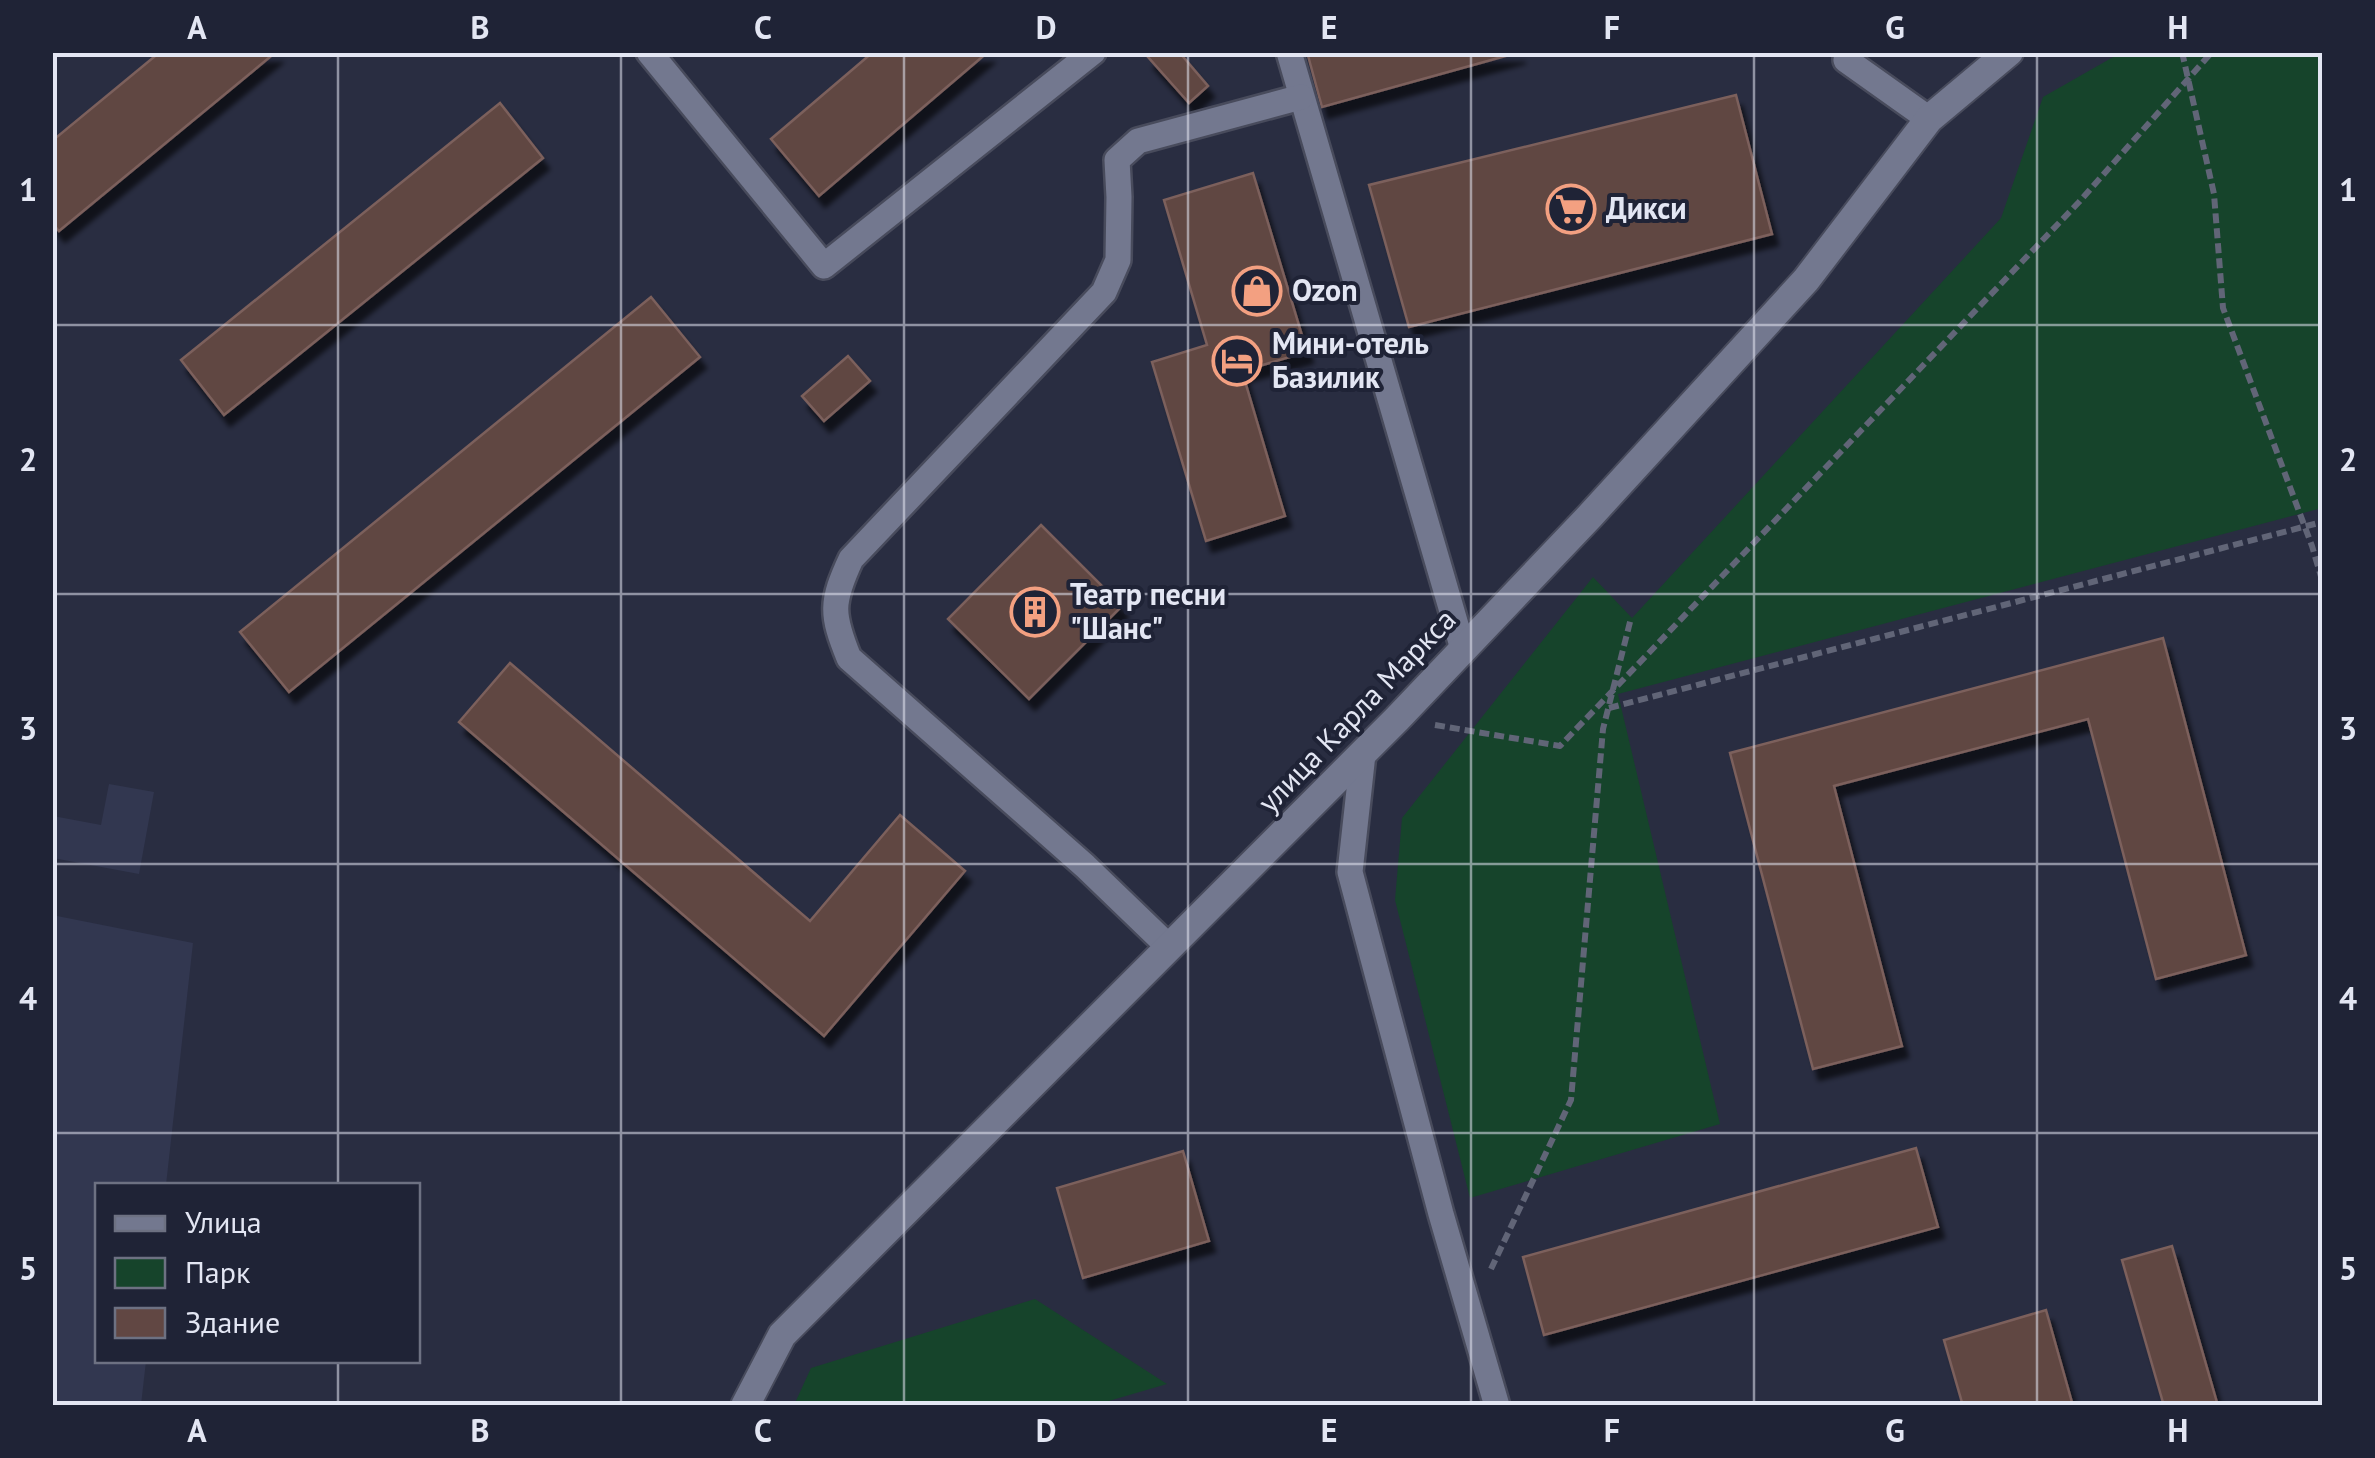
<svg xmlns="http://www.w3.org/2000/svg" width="2375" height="1458" viewBox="0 0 2375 1458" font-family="'PT Sans',sans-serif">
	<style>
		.built { fill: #323750 }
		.green { fill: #16442b }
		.building { fill: #614743; stroke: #7c605c; stroke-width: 2.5; filter: url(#shadow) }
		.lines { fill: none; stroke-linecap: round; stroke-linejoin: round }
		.service-casing { stroke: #484b5c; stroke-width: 30 }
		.minor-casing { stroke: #484b5c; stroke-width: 32 }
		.path { stroke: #616577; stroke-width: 6; stroke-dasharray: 10 5; stroke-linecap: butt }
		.service { stroke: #73788f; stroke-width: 25 }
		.minor { stroke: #73788f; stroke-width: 28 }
		.grid { fill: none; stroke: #e3e6f3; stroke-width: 2.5; stroke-opacity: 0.55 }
		.labels { text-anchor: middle; stroke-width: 8; stroke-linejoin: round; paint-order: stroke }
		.poi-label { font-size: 30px; font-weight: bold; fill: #e3e6f3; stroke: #1f2336; text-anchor: start }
		.street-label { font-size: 30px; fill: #e3e6f3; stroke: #1f2336 }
		.neatline { fill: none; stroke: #e3e6f3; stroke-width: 4 }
		.grid-label { font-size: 32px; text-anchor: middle; font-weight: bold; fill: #e3e6f3 }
	</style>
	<defs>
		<filter id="shadow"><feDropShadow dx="6" dy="11" stdDeviation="2.5" flood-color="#0009"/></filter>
	</defs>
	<rect width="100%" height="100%" fill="#292d41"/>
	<g class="built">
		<path d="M109 784 154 792 139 874 53 858V816L101 825Z"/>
		<path d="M52 915 193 943 166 1185 98 1186V1360L146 1361 141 1405H53Z"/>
	</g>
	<g class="green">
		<path d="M2122 52 2322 53V508L1618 694 1720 1124 1470 1198 1395 900 1402 818 1593 577 1632 618 2001 218 2043 97Z"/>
		<path d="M1035 1299 1167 1384 1095 1405H794L811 1368Z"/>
	</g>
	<g class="building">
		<path d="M160 52H276L59 231 52 223V141Z"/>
		<path d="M873 52H988L819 196 771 139Z"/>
		<path d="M1153 52H1179L1208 86 1189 103 1148 57Z"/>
		<path d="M1307 52H1520L1322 107Z"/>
		<path d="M1736 95 1772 234 1409 327 1369 185Z"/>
		<path d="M500 103 543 158 224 415 181 360Z"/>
		<path d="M1253 173 1307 352 1242 371 1285 516 1206 541 1152 362 1207 345 1164 200Z"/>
		<path d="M651 297 700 357 289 692 240 632Z"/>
		<path d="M848 356 870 381 824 421 802 396Z"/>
		<path d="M1041 525 1122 606 1029 699 948 619Z"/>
		<path d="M2163 638 2246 955 2156 979 2088 719 1834 786 1902 1046 1813 1069 1730 753Z"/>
		<path d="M510 663 810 921 900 815 965 871 824 1036 459 722Z"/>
		<path d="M1916 1148 1938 1227 1544 1335 1523 1257Z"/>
		<path d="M1183 1151 1209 1241 1083 1278 1057 1188Z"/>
		<path d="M2172 1246 2218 1406H2164L2122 1260Z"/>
		<path d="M2046 1310 2073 1406H1963L1944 1340Z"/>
	</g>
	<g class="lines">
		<g class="service-casing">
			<g id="service">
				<path d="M649 52 824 266 1093 52"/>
				<path d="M1289 52 1463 649"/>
				<path d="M1846 60 1929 119"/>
				<path d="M1363 754 1350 872 1441 1214 1497 1406"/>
				<path d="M1169 947 1085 866 849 658C831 614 831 602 851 559L1104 292 1118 260 1119 197 1117 160 1138 141 1301 97"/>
			</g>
		</g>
		<g class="minor-casing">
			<path id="minor" d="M745 1406 782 1335 1397 719 1590 516 1806 280 1929 119 2009 52"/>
		</g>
		<g class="path">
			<path d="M2182 52 2214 194 2223 308 2312 546 2322 580"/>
			<path d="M1609 708 2322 522"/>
			<path d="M1435 725 1560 746 2079 202 2212 52"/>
			<path d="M1491 1269 1571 1100 1603 729 1631 618"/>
		</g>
		<use href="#service" class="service"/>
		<use href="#minor" class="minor"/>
	</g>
	<path class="grid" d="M338 52V1186M621 52V1406M904 52V1406M1188 52V1406M1471 52V1406M1754 52V1406M2037 52V1406M52 325H2322M52 594H2322M52 864H2322M52 1133H2322M338 1360V1406"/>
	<defs>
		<g id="supermarket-ring" transform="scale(2.5)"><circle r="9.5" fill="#1f2336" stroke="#f3a081" stroke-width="1.5"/><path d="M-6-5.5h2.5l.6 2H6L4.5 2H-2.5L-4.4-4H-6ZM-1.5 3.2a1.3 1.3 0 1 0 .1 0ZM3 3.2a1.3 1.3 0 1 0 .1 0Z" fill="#f3a081"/></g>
		<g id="shop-ring" transform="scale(2.5)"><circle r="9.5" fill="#1f2336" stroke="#f3a081" stroke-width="1.5"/><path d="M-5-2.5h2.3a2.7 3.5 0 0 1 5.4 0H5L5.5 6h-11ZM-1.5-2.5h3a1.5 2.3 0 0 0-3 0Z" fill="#f3a081"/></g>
		<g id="hotel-ring" transform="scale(2.5)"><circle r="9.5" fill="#1f2336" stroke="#f3a081" stroke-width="1.5"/><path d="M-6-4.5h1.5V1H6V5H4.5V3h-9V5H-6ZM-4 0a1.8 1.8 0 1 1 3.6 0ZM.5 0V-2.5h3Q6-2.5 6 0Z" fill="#f3a081"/></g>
		<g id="building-ring" transform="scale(2.5)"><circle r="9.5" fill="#1f2336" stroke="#f3a081" stroke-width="1.5"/><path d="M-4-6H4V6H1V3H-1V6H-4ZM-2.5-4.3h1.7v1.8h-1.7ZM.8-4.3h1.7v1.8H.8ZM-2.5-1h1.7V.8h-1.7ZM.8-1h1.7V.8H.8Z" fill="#f3a081"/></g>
	</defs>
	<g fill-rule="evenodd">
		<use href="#supermarket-ring" x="1571" y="209"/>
		<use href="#shop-ring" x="1257" y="291"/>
		<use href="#hotel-ring" x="1237" y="361"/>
		<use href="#building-ring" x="1035" y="612"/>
	</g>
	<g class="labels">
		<g class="poi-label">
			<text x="1606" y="219">Дикси</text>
			<text x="1292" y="301">Ozon</text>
			<text x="1272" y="354">Мини-отель<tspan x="1272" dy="34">Базилик</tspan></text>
			<text x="1070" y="605">Театр песни<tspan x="1070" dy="34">"Шанс"</tspan></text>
		</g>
		<g class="street-label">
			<text transform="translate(1357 711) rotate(-46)" y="10">улица Карла Маркса</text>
		</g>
	</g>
	<rect width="2375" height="1458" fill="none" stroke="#1f2336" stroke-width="110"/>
	<rect x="95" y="1183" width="325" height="180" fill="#1f2336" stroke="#6d7182" stroke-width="2.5"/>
	<rect x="115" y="1216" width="50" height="15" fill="#73788f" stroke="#6d7182" stroke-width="2.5"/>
	<text x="185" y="1233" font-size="30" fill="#e3e6f3">Улица</text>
	<rect x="115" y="1258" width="50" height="30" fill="#16442b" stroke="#6d7182" stroke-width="2.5"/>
	<text x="185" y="1283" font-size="30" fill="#e3e6f3">Парк</text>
	<rect x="115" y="1308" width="50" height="30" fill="#614743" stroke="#6d7182" stroke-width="2.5"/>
	<text x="185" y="1333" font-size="30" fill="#e3e6f3">Здание</text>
	<rect x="55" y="55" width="2265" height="1348" class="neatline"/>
	<g class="grid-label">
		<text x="197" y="39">A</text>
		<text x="480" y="39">B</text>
		<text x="763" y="39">C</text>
		<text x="1046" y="39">D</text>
		<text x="1329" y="39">E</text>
		<text x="1612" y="39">F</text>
		<text x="1895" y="39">G</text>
		<text x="2178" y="39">H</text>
		<text x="28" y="201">1</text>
		<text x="2348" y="201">1</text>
		<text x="28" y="471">2</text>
		<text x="2348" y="471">2</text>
		<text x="28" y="740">3</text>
		<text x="2348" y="740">3</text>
		<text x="28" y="1010">4</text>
		<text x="2348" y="1010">4</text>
		<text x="28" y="1280">5</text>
		<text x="2348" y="1280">5</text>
		<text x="197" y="1442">A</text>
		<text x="480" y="1442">B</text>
		<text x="763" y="1442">C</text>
		<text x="1046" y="1442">D</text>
		<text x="1329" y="1442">E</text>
		<text x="1612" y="1442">F</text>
		<text x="1895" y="1442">G</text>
		<text x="2178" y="1442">H</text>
	</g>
</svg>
